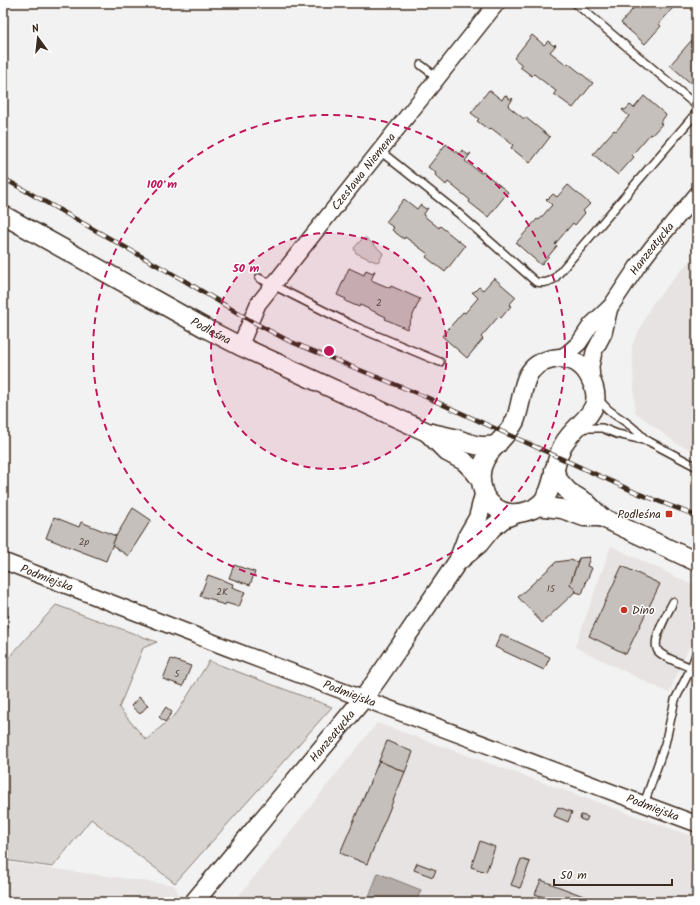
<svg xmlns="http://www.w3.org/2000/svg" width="700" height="905" viewBox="0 0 700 905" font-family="Kalam,sans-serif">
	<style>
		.built { fill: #e6e3e2 }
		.green { fill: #d8d5d2; stroke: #8a8078 }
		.water { fill: #b2aba7; stroke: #827770 }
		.building { fill: #c6c0bd; stroke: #3b2a1e }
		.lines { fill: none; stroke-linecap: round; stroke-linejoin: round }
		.service-casing { stroke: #3b2a1e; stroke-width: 10 }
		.minor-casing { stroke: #3b2a1e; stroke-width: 18 }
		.tertiary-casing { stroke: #3b2a1e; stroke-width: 21 }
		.service { stroke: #fff; stroke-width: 7 }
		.minor { stroke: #fff; stroke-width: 15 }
		.tertiary { stroke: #fff; stroke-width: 18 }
		.rail-casing { stroke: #3b2a1e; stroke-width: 4.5 }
		.rail { stroke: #fff; stroke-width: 3; stroke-dasharray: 9; stroke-linecap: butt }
		.ring { fill: none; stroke: #c2185b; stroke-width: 2; stroke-dasharray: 7 5 }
		.poi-dot { fill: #c8321e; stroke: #fff; stroke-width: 1.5 }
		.labels { text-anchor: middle; stroke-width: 3; stroke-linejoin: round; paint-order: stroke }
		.number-label { font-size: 10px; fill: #5e5046 }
		.street-label { font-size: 12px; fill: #3b2a1e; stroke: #fff }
		.poi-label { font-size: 12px; fill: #3b2a1e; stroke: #fff; text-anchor: end }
		.centre { fill: #c2185b; stroke: #fff; stroke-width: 2 }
		.ring-label { font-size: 12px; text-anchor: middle; font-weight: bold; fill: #c2185b; stroke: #fff; stroke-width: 3; stroke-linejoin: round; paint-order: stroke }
	</style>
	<rect width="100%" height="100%" fill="#f3f2f2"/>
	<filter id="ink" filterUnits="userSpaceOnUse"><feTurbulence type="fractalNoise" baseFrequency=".025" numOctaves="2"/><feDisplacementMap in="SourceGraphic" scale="8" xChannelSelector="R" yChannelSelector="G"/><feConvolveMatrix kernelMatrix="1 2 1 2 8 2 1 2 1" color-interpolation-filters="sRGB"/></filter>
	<g filter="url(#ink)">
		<g class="built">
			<path d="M697 252V452L677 444 635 412 632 345 652 304Z"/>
			<path d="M611 546 697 587V628L669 693 575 647Z"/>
			<path d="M377 723 697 838V902H234Z"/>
			<path d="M3 862 174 885 183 902H3Z"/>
		</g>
		<g class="green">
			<path d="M366 238 382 252 383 254 379 261 376 262 356 253 354 248 362 239Z"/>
			<path d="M56 605 157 642 143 648 119 708 146 740 177 713 209 661 332 707 175 883 91 819 53 867 3 860V664Z"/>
		</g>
		<path class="water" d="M378 873 421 890 416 902H367Z"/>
		<g class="building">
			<path d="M638 3H677L659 24 661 26 645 44 621 23Z"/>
			<path d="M532 35 544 45 548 41 554 46 555 44 556 45 550 52 567 65 568 63 593 83 573 108 554 94 556 91 552 88 534 74 532 76 520 67 522 65 514 58Z"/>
			<path d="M697 37V84L695 87 670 65 691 41 693 42Z"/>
			<path d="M489 90 502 100 505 95 511 100 512 98 513 99 508 106 524 119 525 117 550 137 530 163 511 148 513 145 508 141 491 128 489 130 477 121 479 119 471 113Z"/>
			<path d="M644 96 666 115 660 123 662 124 652 135 650 134 632 155 634 157 618 175 593 154 614 130 616 131 629 116 622 110 623 109 625 110 630 105 634 108Z"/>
			<path d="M446 144 459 154 462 150 468 155 471 153 465 161 481 173 483 172 508 192 488 217 469 202 470 200 448 182 446 185 435 175 436 173 428 167Z"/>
			<path d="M568 185 590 204 583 211 585 213 575 225 573 223 555 244 557 246 541 265 516 243 537 219 539 220 552 205 546 199 547 198 548 199 553 194 557 197Z"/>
			<path d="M404 199 417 209 420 205 426 209 428 208 423 215 439 228 440 226 465 246 445 272 426 257 428 254 420 248 405 237 404 239 392 230 394 228 386 222Z"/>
			<path d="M349 268 364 275 366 270 373 273 374 271H375L371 280 390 288 391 286 420 299 407 329 385 319 386 317 360 305 359 307 345 301 346 299 337 295Z"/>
			<path d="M494 278 516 297 509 305 511 306 501 318 499 316 481 337 483 339 467 358 442 336 463 312 465 313 478 298 472 292H474L479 287 483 290Z"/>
			<path d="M133 508 151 520 128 556 112 545 116 536Z"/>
			<path d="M54 517 79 527 81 522 116 536 106 561 46 538Z"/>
			<path d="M590 557 587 566 592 568 587 580 585 582 586 583 582 594 576 592 570 584 579 558Z"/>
			<path d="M579 558 570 584 576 591 542 623 518 597 556 562 570 560 577 562Z"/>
			<path d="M234 565 255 572 250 585 229 578Z"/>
			<path d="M622 566 660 584 626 654 589 636Z"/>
			<path d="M208 575 233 584 232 587 245 592 239 607 226 603 225 605 215 602V600L200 596Z"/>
			<path d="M3 611 9 616 3 623Z"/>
			<path d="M3 623H4L9 627 3 633Z"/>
			<path d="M501 634 550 657 544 670 495 647Z"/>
			<path d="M171 659 191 666 183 686 163 679Z"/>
			<path d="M139 697 148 705 140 714 131 706Z"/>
			<path d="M166 707 172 712 165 722 159 717Z"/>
			<path d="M387 741 413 752 405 772 379 761Z"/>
			<path d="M379 761 405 772 367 864 340 853Z"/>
			<path d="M558 807 572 812 568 822 554 816Z"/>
			<path d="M581 815 588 817 586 821 580 819Z"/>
			<path d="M480 841 495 847 486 872 471 867Z"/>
			<path d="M521 859 530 862 520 888 511 885Z"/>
			<path d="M417 863 436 870 433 877 414 870Z"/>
			<path d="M541 880 594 900 593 902H557L535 894Z"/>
		</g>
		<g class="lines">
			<g class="service-casing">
				<g id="service">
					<path d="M575 3 697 106"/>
					<path d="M421 65 438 78"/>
					<path d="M380 151 458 213 536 282C543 283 547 283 554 279L697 112"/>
					<path d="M259 278 354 326 440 362"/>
					<path d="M598 397C604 409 616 415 627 423 634 428 640 434 646 440"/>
					<path d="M580 430 586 428H602L617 434 648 441 697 467"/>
					<path d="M673 602C668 613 648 644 660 653 669 660 681 663 691 668"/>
					<path d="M644 804 665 744 675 700 691 668 697 652"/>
				</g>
			</g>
			<g class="minor-casing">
				<g id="minor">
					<path id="s1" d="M240 346 258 304 497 3"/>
					<path id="s2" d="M560 358 569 352 579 343 591 325 611 306 637 267 653 246 697 194"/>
					<path d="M592 382 591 366 594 352 604 333 610 307"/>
					<path id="s3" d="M3 561 228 648 697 824"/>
				</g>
			</g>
			<g class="tertiary-casing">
				<g id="tertiary">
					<path id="s4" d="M3 215 205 328 240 346 427 432C436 434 445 436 454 438 473 444 476 448 497 445"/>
					<path d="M560 358C573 359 582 364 589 376 609 413 578 418 563 445 551 466 557 496 533 509 526 512 517 514 509 513 499 511 490 505 485 496 483 492 482 487 481 482 477 454 504 443 515 421 521 407 522 383 530 372 537 362 549 359 560 358Z"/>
					<path d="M427 432 447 452 464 461 474 471 481 480"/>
					<path d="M554 470 559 481 569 492 587 503 601 517 697 562"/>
					<path d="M537 506 562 509 584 517H601"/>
					<path d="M459 561 479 544 492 528 503 519 518 513"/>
					<path id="s5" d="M194 902 363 699 378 678 458 561 467 537 478 518 484 495"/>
				</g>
			</g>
			<use href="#service" class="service"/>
			<use href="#minor" class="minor"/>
			<use href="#tertiary" class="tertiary"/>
			<g class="rail-casing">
				<path id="rail" d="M3 178 185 281 251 321 289 341 426 397 637 493 697 516"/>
			</g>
			<use href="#rail" class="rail"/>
		</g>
	</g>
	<circle cx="329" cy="351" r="118" fill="#c2185b" fill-opacity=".12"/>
	<g class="ring">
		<circle cx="329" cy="351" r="118"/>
		<circle cx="329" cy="351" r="236"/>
	</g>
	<g class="poi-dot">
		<rect x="665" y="510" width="8" height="8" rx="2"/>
		<circle cx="624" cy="610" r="4"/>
	</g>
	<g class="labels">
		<g class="number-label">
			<text x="379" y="306">2</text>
			<text x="84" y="545">2p</text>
			<text x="551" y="592">15</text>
			<text x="222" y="595">2K</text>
			<text x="177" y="677">5</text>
		</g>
		<g class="street-label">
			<text dy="4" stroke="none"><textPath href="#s1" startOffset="215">Czesława Niemena</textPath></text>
			<text dy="4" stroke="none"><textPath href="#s2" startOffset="144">Hanzeatycka</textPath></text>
			<text dy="4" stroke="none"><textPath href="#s4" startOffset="238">Podleśna</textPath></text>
			<text dy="4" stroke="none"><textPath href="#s3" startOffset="47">Podmiejska</textPath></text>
			<text dy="4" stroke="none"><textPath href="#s3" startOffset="371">Podmiejska</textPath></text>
			<text dy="4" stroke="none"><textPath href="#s5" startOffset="216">Hanzeatycka</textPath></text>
			<text dy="4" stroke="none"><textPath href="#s3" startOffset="695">Podmiejska</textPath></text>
		</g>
		<g class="poi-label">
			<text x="661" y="518">Podleśna</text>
			<text x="632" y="614" text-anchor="start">Dino</text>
		</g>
	</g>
	<circle cx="329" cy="351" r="6" class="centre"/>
	<g class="ring-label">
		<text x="162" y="188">100 m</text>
		<text x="246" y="272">50 m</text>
	</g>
	<rect width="700" height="905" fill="none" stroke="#fff" stroke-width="16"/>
	<rect x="8" y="8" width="684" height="889" fill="none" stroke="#3b2a1e" stroke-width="1.5" filter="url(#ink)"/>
	<g transform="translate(38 38) rotate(345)" stroke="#ffffff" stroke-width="3" paint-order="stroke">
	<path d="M0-3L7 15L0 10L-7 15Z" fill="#3b2a1e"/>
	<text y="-6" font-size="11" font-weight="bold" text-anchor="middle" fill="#3b2a1e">N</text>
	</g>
	<path d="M554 879v6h118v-6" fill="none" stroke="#3b2a1e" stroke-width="2"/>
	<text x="560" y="879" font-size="12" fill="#3b2a1e" stroke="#ffffff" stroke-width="3" paint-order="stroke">50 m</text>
</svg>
